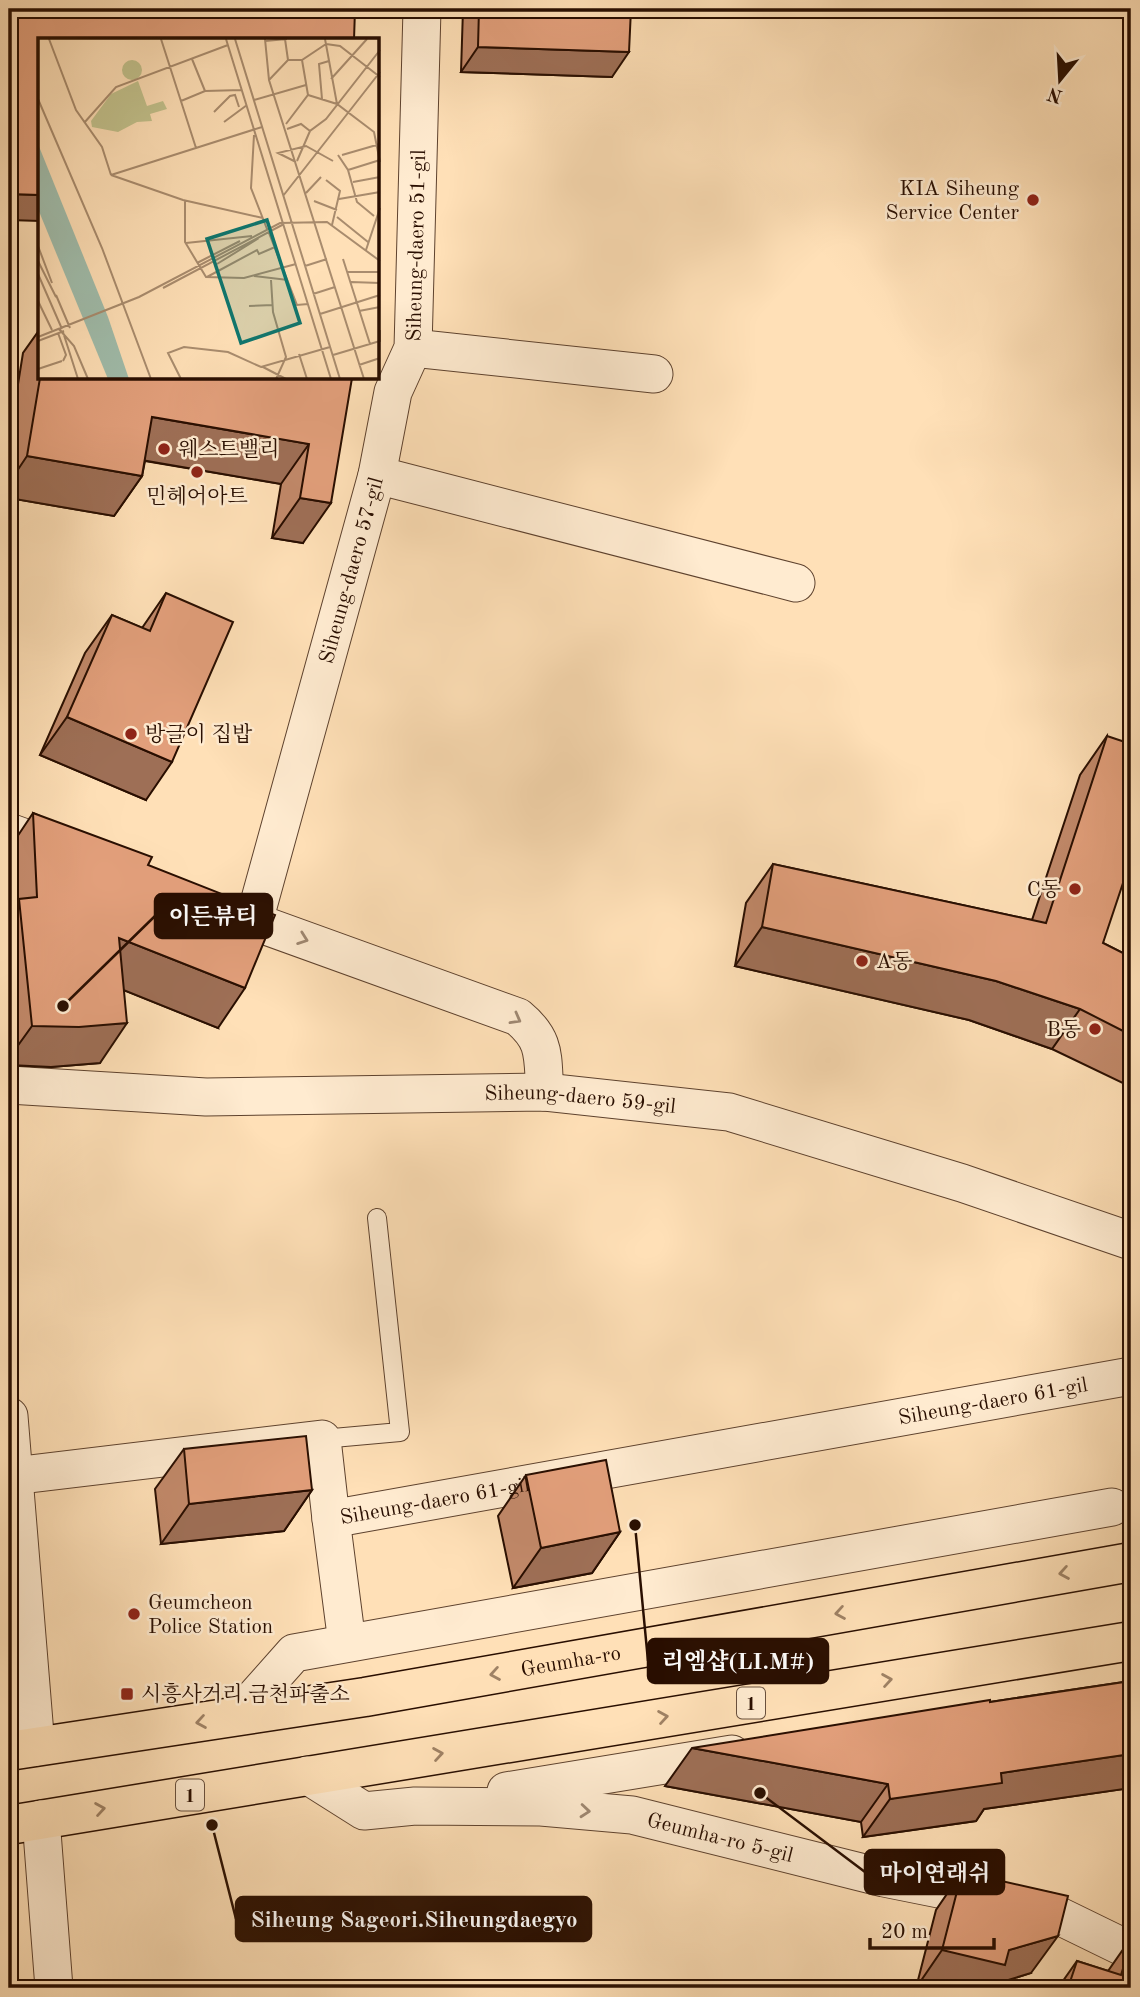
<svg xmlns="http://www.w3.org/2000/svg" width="1140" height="1997" viewBox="0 0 1140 1997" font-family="'Old Standard TT','Noto Serif KR',serif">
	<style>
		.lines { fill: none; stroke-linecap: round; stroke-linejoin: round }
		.service-casing { stroke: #5e422e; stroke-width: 20 }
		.minor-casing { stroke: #5e422e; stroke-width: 39 }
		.primary-casing { stroke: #290e00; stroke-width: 41 }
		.service { stroke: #ffebd0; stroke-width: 18 }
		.minor { stroke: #ffebd0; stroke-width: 37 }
		.primary { stroke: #ffe0b7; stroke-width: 38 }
		.wall { fill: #c2896a; stroke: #290e00; stroke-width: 2 }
		.shaded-wall { fill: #9e6f56; stroke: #290e00; stroke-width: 2 }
		.building { fill: #e29f7b; stroke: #290e00; stroke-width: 2 }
		.oneway { stroke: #9f8872 }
		.oneway2 { stroke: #9f8265 }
		.poi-dot { fill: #8f2418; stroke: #ffebd0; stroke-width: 2.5 }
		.labels { text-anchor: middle; stroke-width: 5; stroke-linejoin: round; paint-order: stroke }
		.shield { fill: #ffebd0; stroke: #69503e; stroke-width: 2 }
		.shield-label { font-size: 19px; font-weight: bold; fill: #290e00 }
		.poi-label { font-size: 21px; fill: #290e00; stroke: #ffebd0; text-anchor: start }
		.street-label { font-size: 21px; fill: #290e00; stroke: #ffebd0 }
		.inset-road { fill: none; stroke: #a98c6e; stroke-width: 2 }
		.view { fill: #0f766e; fill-opacity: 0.15; stroke: #0f766e; stroke-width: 3.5 }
		.inset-edge { fill: none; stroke: #290e00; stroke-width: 3.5 }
		.leader { fill: none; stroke: #290e00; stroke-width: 2.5 }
		.callout-dot { fill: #290e00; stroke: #ffebd0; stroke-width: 2.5 }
		.callout { fill: #290e00; stroke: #290e00; stroke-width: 2.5 }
		.callout-label { font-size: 23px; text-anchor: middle; font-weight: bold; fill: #fff }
	</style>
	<rect width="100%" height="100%" fill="#ffe0b7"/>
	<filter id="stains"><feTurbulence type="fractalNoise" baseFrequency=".00286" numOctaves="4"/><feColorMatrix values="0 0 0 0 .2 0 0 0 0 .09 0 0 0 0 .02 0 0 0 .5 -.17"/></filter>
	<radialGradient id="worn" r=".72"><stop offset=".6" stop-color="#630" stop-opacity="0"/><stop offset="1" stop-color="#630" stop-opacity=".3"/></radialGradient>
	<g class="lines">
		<g class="service-casing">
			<path id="service" d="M322 1439 400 1432 377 1218"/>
		</g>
		<g class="minor-casing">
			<g id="minor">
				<path d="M413 348 654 374"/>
				<path d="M377 475 796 583"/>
				<path d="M9 832 64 852"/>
				<path d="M230 913 518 1017C547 1041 542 1057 545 1092"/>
				<path id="s1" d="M254 921 377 475 393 392 413 348 422 9"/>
				<path id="s2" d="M9 1085 206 1097 545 1092 729 1112 962 1183 1131 1241"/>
				<path d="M9 1416 36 1747"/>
				<path id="s3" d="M13 1476 322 1439 331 1519 1131 1376"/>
				<path d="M331 1519 347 1643"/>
				<path d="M238 1716 294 1653 1112 1507"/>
				<path id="s4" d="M307 1775 364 1811 415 1806 541 1807 632 1815 884 1878 1049 1911 1131 1951"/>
				<path d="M506 1791 732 1754"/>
				<path d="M41 1819 54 1988"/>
			</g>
		</g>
		<g class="primary-casing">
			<g id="primary">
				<path id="s5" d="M9 1751 365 1697 1131 1562"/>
				<path d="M9 1825 1131 1641"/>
			</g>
		</g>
		<use href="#service" class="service"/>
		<use href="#minor" class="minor"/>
		<use href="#primary" class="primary"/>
	</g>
	<g class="wall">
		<path d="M463 9H631L612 77 461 72Z"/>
		<path d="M40 329V378H352L303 543 272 538 281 484 145 461 142 476 114 516 9 498V440L23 353Z"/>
		<path d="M166 593 146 800 40 755 85 653 112 615 142 628Z"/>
		<path d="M1107 736 1103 943 1131 957V1087L1052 1049 969 1020 735 966 746 903 773 864 1032 920 1080 775Z"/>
		<path d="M33 813 148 865 218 1028 124 990 100 1063 51 1067 9 1065V849Z"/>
		<path d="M184 1449 312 1490 284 1531 161 1544 155 1489Z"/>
		<path d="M526 1475 620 1532 592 1573 513 1588 498 1516Z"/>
		<path d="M1131 1681V1788L984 1809 976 1821 863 1837 861 1822 665 1786 990 1702Z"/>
		<path d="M962 1872 1031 1973 992 1985 916 1988 936 1910Z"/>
		<path d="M1131 1938V1988H1058L1077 1961 1108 1971Z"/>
	</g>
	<g class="shaded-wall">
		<path d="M478 47 629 52 612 77 461 72Z"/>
		<path d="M9 194 40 195V221L9 220Z"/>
		<path d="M152 417 309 444 281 484 124 457Z"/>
		<path d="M27 456 142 476 114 516 9 498V483Z"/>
		<path d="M300 498 331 503 303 543 272 538Z"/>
		<path d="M67 717 172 762 146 800 40 755Z"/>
		<path d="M762 927 996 981 1080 1009 1052 1049 969 1020 735 966Z"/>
		<path d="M119 938 245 988 218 1028 91 977Z"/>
		<path d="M127 1023 100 1063 51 1067 9 1065V1058L32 1026Z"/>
		<path d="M312 1490 284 1531 161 1544 189 1504Z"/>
		<path d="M620 1532 592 1573 513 1588 541 1548Z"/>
		<path d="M692 1748 888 1784 861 1822 665 1786Z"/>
		<path d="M1131 1754V1788L984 1809 976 1821 863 1837 890 1799 1001 1773Z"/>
		<path d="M1058 1936 1031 1973 992 1985 989 1988H916L942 1950H1009Z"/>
	</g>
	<g class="building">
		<path d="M9 9H355L354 40H40V195L9 194Z"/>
		<path d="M479 9H631L629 52 478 47Z"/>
		<path d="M40 378H352L331 503 300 498 309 444 152 417 142 476 27 456Z"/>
		<path d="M166 593 233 622 172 762 67 717 112 615 150 631Z"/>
		<path d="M1107 736 1131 744V859L1103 943 1131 957V1035L1080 1009 996 981 762 927 773 864 1046 923Z"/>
		<path d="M33 813 152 857 148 865 275 915 245 988 119 938 127 1023 79 1027 32 1026 19 899 37 897Z"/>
		<path d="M306 1436 312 1490 189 1504 184 1449Z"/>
		<path d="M606 1460 620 1532 541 1548 526 1475Z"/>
		<path d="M9 1590 12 1639H9Z"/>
		<path d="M1131 1681V1754L1001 1773 1002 1783 890 1799 888 1784 692 1748 990 1700V1702Z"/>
		<path d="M962 1872 1068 1896 1058 1936 1009 1950 1005 1965 942 1950Z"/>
		<path d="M1131 1943V1988H1068L1077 1961 1121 1975Z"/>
	</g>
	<defs><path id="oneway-chevron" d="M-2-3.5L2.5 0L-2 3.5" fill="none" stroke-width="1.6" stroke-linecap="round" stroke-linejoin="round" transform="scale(1.75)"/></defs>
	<g class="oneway">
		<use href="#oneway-chevron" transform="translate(303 939) rotate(20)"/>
		<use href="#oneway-chevron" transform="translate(516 1019) rotate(29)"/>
		<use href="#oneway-chevron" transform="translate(585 1811) rotate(5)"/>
	</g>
	<g class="oneway2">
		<use href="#oneway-chevron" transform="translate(1064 1573) rotate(170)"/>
		<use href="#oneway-chevron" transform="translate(840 1613) rotate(170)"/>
		<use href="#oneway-chevron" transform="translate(495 1674) rotate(170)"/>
		<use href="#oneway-chevron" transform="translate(887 1680) rotate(-9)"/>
		<use href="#oneway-chevron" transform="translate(663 1717) rotate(-9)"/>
		<use href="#oneway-chevron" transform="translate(201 1722) rotate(171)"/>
		<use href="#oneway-chevron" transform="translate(438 1754) rotate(-9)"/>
		<use href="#oneway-chevron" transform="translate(100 1809) rotate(-9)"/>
	</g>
	<g class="poi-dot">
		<circle cx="1033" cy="200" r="7"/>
		<circle cx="164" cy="449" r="7"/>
		<circle cx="197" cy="472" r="7"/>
		<circle cx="131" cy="734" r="7"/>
		<circle cx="1075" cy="889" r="7"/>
		<circle cx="862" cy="961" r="7"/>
		<circle cx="1095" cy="1029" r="7"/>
		<circle cx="134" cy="1614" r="7"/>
		<rect x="120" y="1687" width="14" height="14" rx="3.5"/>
	</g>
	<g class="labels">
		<g class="shield">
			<rect x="737" y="1687.5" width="28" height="31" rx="5"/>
			<rect x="176" y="1779.5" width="28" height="31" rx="5"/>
		</g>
		<g class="shield-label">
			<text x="751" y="1710">1</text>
			<text x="190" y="1802">1</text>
		</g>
		<g class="poi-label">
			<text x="1019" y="195" text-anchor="end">KIA Siheung<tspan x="1019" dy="24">Service Center</tspan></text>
			<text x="178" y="456">웨스트밸리</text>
			<text x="197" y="503" text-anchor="middle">민헤어아트</text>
			<text x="145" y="741">방글이 집밥</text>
			<text x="1061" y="896" text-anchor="end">C동</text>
			<text x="876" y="968">A동</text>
			<text x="1081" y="1036" text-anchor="end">B동</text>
			<text x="148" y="1609">Geumcheon<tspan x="148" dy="24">Police Station</tspan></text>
			<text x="141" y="1701">시흥사거리.금천파출소</text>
		</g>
		<g class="street-label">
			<text dy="7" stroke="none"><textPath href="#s1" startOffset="698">Siheung-daero 51-gil</textPath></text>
			<text dy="7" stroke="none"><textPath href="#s1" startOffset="364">Siheung-daero 57-gil</textPath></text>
			<text dy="7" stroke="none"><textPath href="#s2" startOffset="572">Siheung-daero 59-gil</textPath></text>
			<text dy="7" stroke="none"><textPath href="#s3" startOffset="1064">Siheung-daero 61-gil</textPath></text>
			<text dy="7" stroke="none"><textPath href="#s3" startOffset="497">Siheung-daero 61-gil</textPath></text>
			<text dy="7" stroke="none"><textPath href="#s5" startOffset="569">Geumha-ro</textPath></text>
			<text dy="7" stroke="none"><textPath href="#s4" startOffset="427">Geumha-ro 5-gil</textPath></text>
		</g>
	</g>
	<g transform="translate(38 38)">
		<rect width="341" height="341" fill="#ffe0b7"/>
		<path d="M84 32a10 10 0 1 1 20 0a10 10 0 1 1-20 0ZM100 43 109 68 125 63 129 71 112 76 114 83 99 84 80 94 54 89 53 83 73 56Z" fill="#c2c28d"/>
		<path d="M0 106 70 279 91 341H70L0 171Z" fill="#a0bdac"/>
		<path class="inset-road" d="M11 1 38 72 64 109 73 137M123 1 158 110M188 1 293 341M197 1 302 341M227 1 231 42 326 341M247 1 250 22M287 1 299 66M227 3 249 1M288 6 302 8 342 39M154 21 167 53M264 22 270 57M293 41 329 1M231 42 250 22H264L288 6M0 61 64 210 113 341M284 61 281 26 291 23M216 62 268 47M143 63 167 53 204 52M176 74 192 58 197 57 201 69M186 84 209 67M46 85 78 49 190 7M248 86 270 57 299 66 336 94 342 124M249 91 263 86 272 93M216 97 213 150 229 191M300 117 310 132 319 164 336 178M304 117 342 106M259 123 272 93 288 81 342 12M258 124 240 115 268 108 295 123M310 132 342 122M73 137 224 89M73 137 145 162 225 180M288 142 302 153 294 187M315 144 342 139M268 155 283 139M245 158 342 34M301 161 342 154M147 162V204L168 239 206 240 258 226M276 163 299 172M299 179 330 204M231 195 259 267 270 266M148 205 214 198M0 208 14 245M328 212 342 170M305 221 332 306M0 223 18 259M159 225 202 203M179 226 221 200M267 228 289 221M309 234H342M0 236 24 291M216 238 250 242M169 239 219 212 221 216 237 209M233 242 235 274 248 319 238 341M313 244 342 245M125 250 246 186M275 256 297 249M18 257 32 290M0 263 14 292M211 268 235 267M321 273 342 269M282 276 342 257M21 291 36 308 50 341M25 294 40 341M20 295 28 317 25 323M0 299 101 259 242 185 289 184 342 223M0 303 26 293M261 316 269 341M295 317 342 303V292M321 327 342 320M225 329 248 341M0 331 24 323M143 341 130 315 146 309 190 314 223 329 292 309"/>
		<path class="view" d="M229 182 262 285 203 305 169 201Z"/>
		<rect width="341" height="341" class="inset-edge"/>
	</g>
	<path class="leader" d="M63 1006L155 916M635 1525L648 1661M760 1793L865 1872M212 1825L236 1919"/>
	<g class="callout-dot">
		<circle cx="63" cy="1006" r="7"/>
		<circle cx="635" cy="1525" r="7"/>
		<circle cx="760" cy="1793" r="7"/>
		<circle cx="212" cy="1825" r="7"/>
	</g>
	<g class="callout">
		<rect x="155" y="894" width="117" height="44" rx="7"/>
		<rect x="648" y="1639" width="180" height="44" rx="7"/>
		<rect x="865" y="1850" width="139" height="44" rx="7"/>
		<rect x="236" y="1897" width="355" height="44" rx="7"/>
	</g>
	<g class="callout-label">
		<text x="213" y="924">이든뷰티</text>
		<text x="738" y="1669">리엠샵(LI.M#)</text>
		<text x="935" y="1881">마이연래쉬</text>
		<text x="414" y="1927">Siheung Sageori.Siheungdaegyo</text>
	</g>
	<rect width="1140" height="1997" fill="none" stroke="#ffe0b7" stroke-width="35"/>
	<rect x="10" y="10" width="1119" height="1976" fill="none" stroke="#290e00" stroke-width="3.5"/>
	<rect x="18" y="18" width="1105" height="1962" fill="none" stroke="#290e00" stroke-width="2"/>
	<g transform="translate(1060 80) rotate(198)" stroke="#ffebd0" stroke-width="5" paint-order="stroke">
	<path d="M0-5L12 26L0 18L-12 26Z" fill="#290e00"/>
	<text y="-10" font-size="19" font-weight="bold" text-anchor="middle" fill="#290e00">N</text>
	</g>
	<path d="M870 1938v10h124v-10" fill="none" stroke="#290e00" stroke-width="3.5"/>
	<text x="881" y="1938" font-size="21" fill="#290e00" stroke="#ffebd0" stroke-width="5" paint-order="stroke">20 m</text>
	<rect width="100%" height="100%" filter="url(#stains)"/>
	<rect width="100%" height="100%" fill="url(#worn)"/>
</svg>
